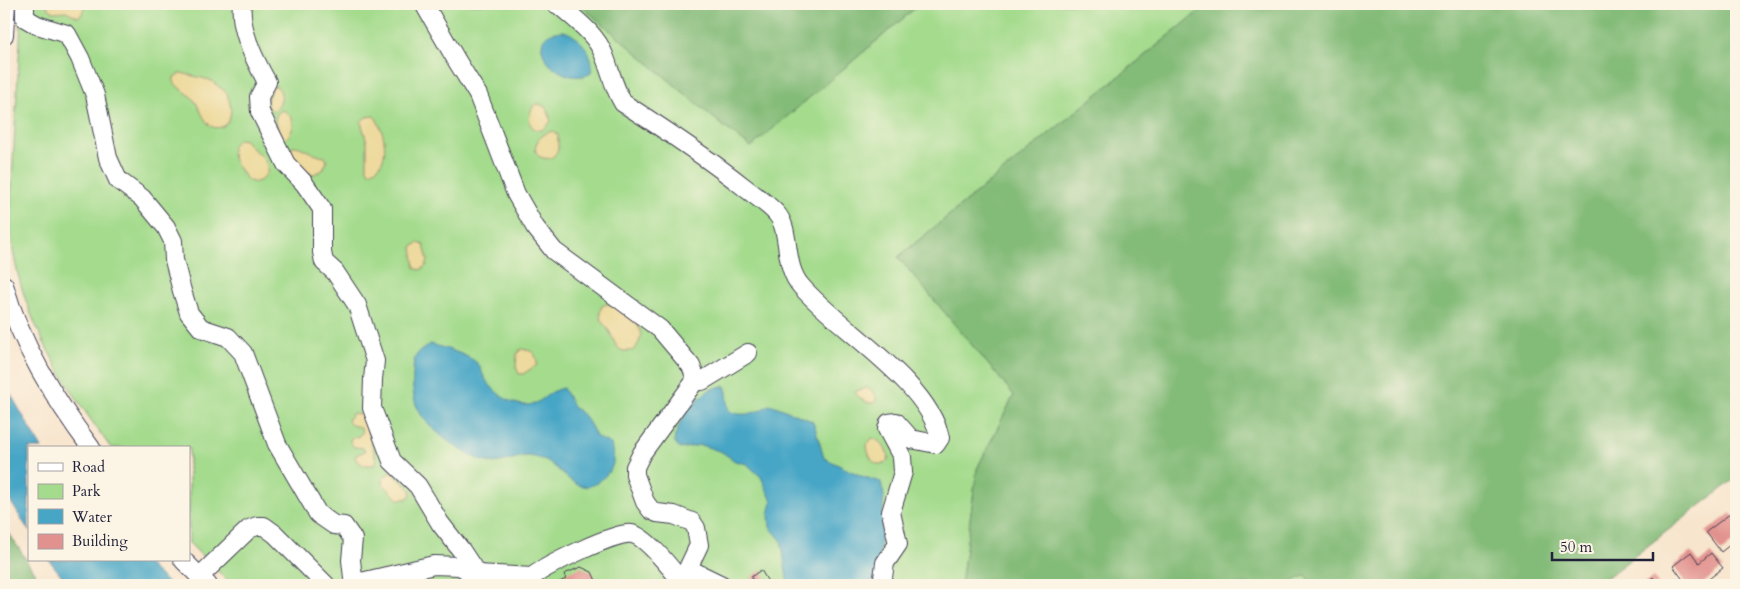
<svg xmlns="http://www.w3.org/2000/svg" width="1740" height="589" viewBox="0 0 1740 589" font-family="Cardo,serif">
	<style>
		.green { fill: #a4db8d; stroke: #637e64 }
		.forest { fill: #83bb78; stroke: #526e5a }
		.sand { fill: #eeda9e; stroke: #887e6c }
		.water { fill: #47a6c6; stroke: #346480 }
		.building { fill: #e2928e }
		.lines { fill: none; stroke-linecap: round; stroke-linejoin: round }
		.minor-casing { stroke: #423f51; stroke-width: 20 }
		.minor { stroke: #fff; stroke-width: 18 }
	</style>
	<rect width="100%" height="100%" fill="#fcf5e5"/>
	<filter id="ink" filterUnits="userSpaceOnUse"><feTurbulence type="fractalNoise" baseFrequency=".02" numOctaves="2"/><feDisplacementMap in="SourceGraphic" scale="10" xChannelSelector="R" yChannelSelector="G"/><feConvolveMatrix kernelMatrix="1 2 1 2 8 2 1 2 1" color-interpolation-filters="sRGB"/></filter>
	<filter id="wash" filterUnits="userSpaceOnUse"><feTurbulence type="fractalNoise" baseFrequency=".0096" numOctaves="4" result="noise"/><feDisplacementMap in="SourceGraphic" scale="20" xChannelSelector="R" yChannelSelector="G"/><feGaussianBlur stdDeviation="1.12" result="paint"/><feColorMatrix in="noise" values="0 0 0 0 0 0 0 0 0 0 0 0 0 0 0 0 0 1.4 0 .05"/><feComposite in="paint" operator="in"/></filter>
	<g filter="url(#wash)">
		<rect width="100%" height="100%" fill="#f8e5cd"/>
		<g class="green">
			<path d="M22 4H579L722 125 751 147 920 4H1208L898 257 1014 395 977 469 961 585H232L189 543V448H111C61 379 12 305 10 217Z"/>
			<path d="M1306 574 1313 585H1287Z"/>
		</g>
		<g class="forest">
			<path d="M579 4H920L751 147 722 125Z"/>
			<path d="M1208 4H1736V478L1597 585H1313L1306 575 1286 585H961L977 469 1014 395 898 257Z"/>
			<path d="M4 525 42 585H4Z"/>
		</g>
		<g class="sand">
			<path d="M47 4H85L82 14 78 17 66 11 54 12 48 8Z"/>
			<path d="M181 73 210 80 226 92C231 103 235 119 222 127 218 128 214 128 211 126 204 122 199 106 194 100 188 92 179 90 174 82V77Z"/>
			<path d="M276 86C285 93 282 105 273 111L267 106V100L272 87Z"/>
			<path d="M535 104C546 103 549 112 551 122L542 130C526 131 527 114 535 104Z"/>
			<path d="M282 110C296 115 296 131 285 139L282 138 275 120 277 114Z"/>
			<path d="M374 116C386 130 392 167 369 172L367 169V142L361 122 366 117Z"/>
			<path d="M553 131 558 135V149L556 154 551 158C530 162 530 136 553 131Z"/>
			<path d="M239 139 245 140C253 153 270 156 267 173 255 190 246 181 238 167 235 163 232 157 232 152 231 146 235 142 239 139Z"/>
			<path d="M293 146C301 145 313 156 325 157L327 161 323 170 314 174 302 172 288 153Z"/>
			<path d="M418 243 424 245 428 261 426 266 420 270 415 268 412 247Z"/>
			<path d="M607 304C614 305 619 309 625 313 639 323 647 335 634 350 615 355 616 342 609 331 603 323 597 317 602 306Z"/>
			<path d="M521 349C532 350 537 353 537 365L523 374H519L516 367 517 354Z"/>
			<path d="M866 388C872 389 877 394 876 401L873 403H868L856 395V391Z"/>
			<path d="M353 413 361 415 365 420 376 459 374 465H363L355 459 356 455 365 451 363 448 354 447 350 442 351 438 359 436 362 433 361 428C355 424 349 428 348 419Z"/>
			<path d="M872 438C881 440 886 449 889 457L887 462C874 469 868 457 867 445Z"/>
			<path d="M391 472 393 473 411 490V495L406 499H398L383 484V478Z"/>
		</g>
		<g class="water">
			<path d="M564 31C580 36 598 58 590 74 554 89 517 32 564 31Z"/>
			<path d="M430 344C442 347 469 355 477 363 481 367 482 373 484 377 493 391 508 404 525 405 541 406 548 390 563 388L574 408C584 412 593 428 596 437L611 444C614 461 616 466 603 478 580 501 564 471 546 460 543 459 538 458 535 457 519 452 505 466 487 462 466 457 426 428 418 409 413 400 412 385 413 375 413 368 413 359 418 353 421 350 427 347 430 344Z"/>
			<path d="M4 383 42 448H29V531L4 491Z"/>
			<path d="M725 386C730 397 725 403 730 412 740 415 748 415 758 411 764 409 767 404 773 405L812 421 815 427 824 458 861 476 881 482 884 495 881 538 875 585H788L781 540 770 527 769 515 772 501 761 477 747 464 735 461 722 452 707 447 700 445 680 449 674 441C676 425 695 398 710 390 714 387 721 387 725 386Z"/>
			<path d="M49 560H143L170 585H69Z"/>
		</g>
		<g id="blocks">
			<g class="building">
				<path d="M1731 513 1736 520V540L1721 552 1706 532Z"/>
				<path d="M1691 552 1699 563 1711 553 1723 568 1701 585H1687L1673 566Z"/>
				<path d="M581 567 592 572 598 585H553L566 579 564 574Z"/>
				<path d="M761 570 770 585H756L751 577Z"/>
				<path d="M1653 577 1659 585H1643Z"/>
			</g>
		</g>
	</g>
	<g filter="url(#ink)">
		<use href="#blocks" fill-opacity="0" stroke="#423f51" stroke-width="1"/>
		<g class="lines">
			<g class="minor-casing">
				<g id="minor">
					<path d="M25 4V18L37 25 67 34 80 58 95 95 108 158 118 180 142 198 166 227 173 241 174 260 182 291 189 313 201 328 228 337 243 353 277 444 318 514 334 525 344 526 353 539 351 560 353 578 361 582 434 565 459 566 477 574 532 577"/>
					<path d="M242 4C239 28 255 61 267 82L259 97 260 112 286 164 304 183 322 209V252L324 262 335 272 357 305 375 361 373 379 372 408 392 461 418 486 440 523 461 550 477 574 465 585"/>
					<path d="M424 4 457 61 478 95 516 194 535 227 554 251 660 329 691 366 694 374 695 381 642 453 635 467V475L645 502 651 510 657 513 674 515 692 522 696 528 699 545 680 585"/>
					<path d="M556 4 559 5C576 20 596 34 604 55 611 72 613 86 623 103 664 129 705 156 744 187 754 195 767 203 776 213 792 230 782 264 801 286 839 330 928 381 940 438L936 444 911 439 896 422 889 423 887 429 902 457 903 472 891 512 898 544 885 563 882 585"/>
					<path d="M4 35 6 4"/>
					<path d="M4 285C21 345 54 398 91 448"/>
					<path d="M695 381H702L748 353"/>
					<path d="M183 560 208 585"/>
					<path d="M689 569 722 585"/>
					<path d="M199 577 249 529 257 526H264L275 534 326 585"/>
					<path d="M526 585C528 582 530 578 533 576 548 565 616 531 632 534 647 537 672 570 682 582"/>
				</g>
			</g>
			<use href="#minor" class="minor"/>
		</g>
	</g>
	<rect width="1740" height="589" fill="none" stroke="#fcf5e5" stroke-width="20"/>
	<rect x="28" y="446" width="162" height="115" fill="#fcf5e5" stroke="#a5a1a1"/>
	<rect x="38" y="463" width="25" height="8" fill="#ffffff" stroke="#a5a1a1"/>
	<text x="72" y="472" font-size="15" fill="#22223b">Road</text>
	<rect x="38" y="484" width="25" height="15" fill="#a4db8d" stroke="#a5a1a1"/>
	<text x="72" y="496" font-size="15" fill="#22223b">Park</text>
	<rect x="38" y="509" width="25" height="15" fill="#47a6c6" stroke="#a5a1a1"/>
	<text x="72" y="522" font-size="15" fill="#22223b">Water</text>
	<rect x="38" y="534" width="25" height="15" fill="#e2928e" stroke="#a5a1a1"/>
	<text x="72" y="546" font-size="15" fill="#22223b">Building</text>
	<path d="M1552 552v8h101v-8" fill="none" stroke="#22223b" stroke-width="2.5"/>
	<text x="1560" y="552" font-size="15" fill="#22223b" stroke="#fcf5e5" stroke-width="4" paint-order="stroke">50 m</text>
</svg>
